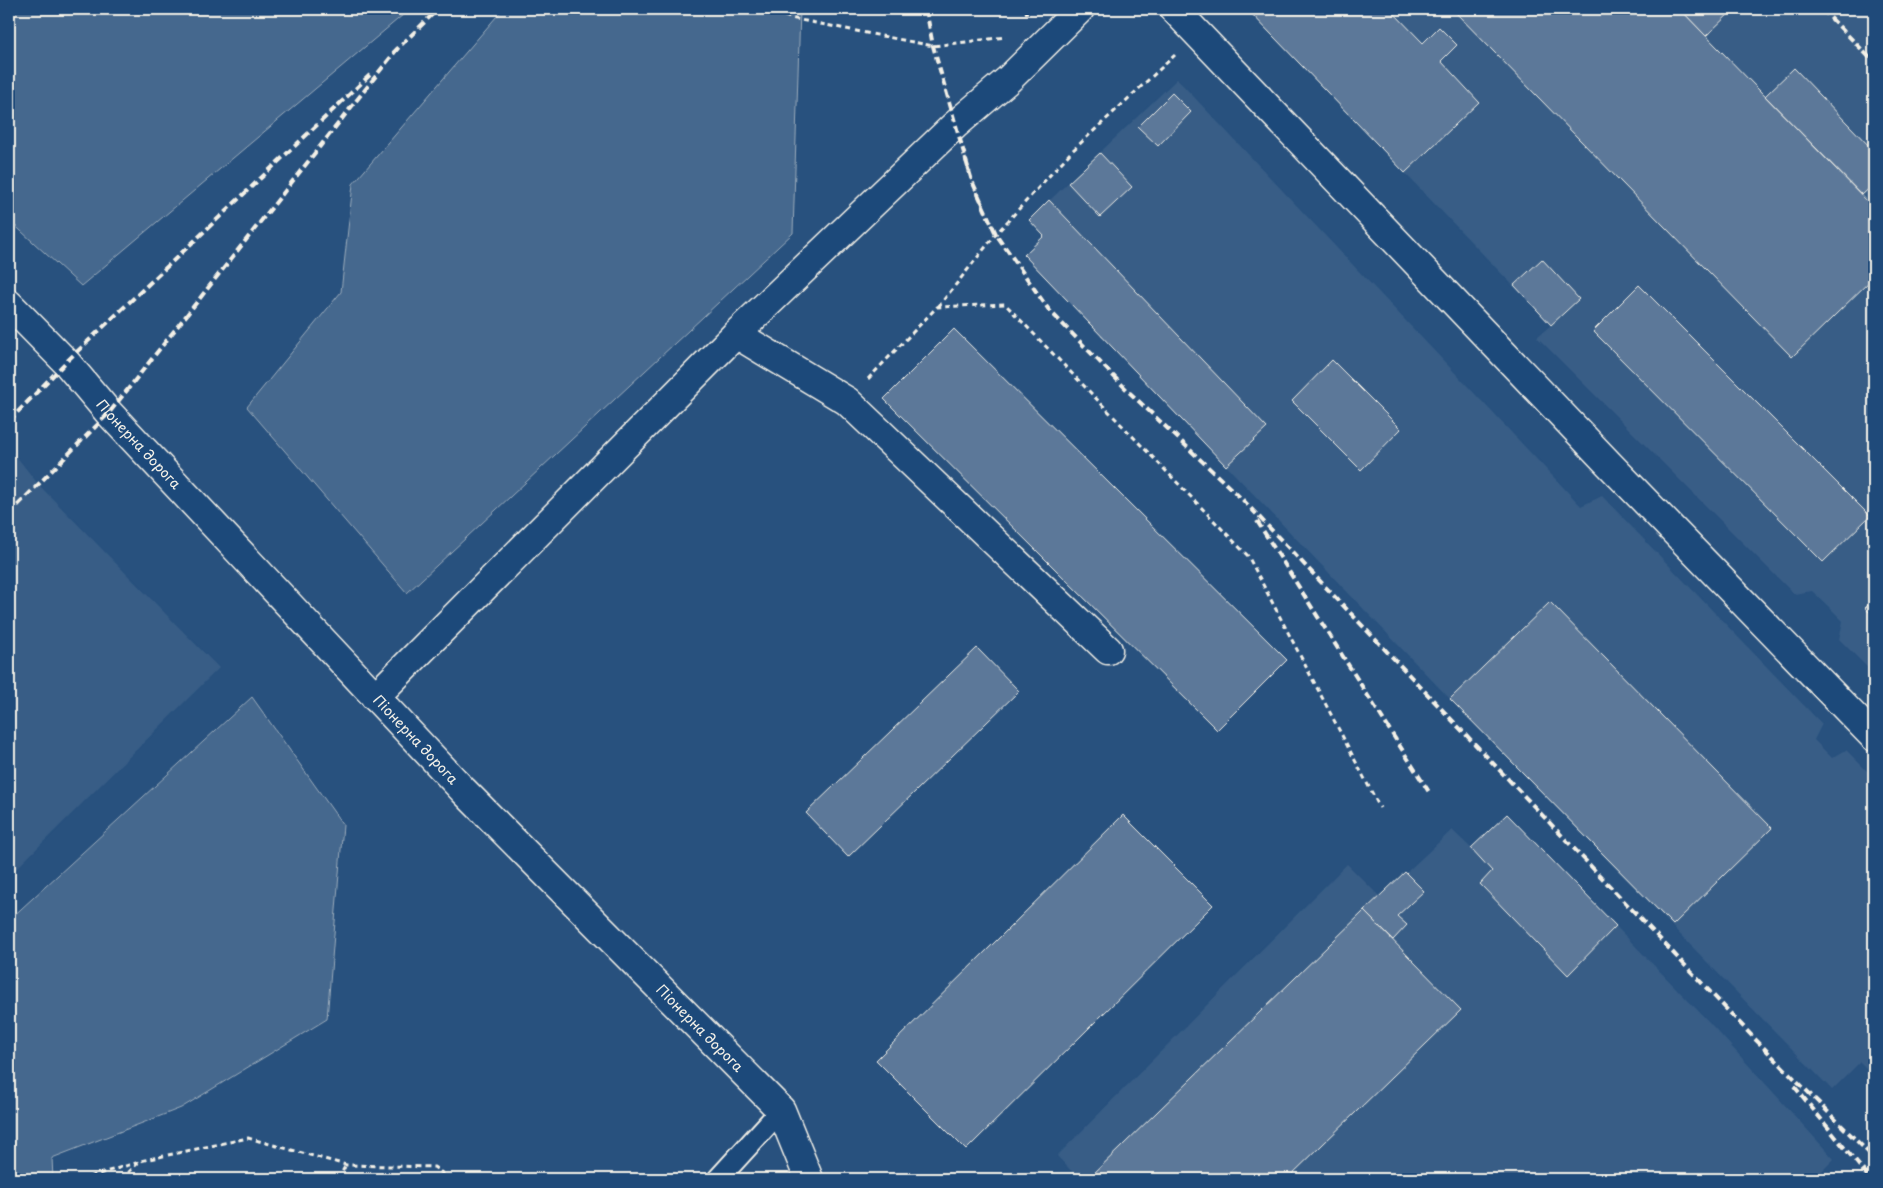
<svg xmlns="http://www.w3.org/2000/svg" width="1883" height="1188" viewBox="0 0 1883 1188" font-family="'Playpen Sans',sans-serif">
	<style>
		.built { fill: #375d86 }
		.green { fill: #45688e; stroke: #9cacbb }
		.building { fill: #5b7899; stroke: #f4f1e8 }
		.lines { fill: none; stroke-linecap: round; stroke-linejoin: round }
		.service-casing { stroke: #f4f1e8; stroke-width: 24 }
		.minor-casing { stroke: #f4f1e8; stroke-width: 31 }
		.path { stroke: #f4f1e8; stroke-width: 3; stroke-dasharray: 5 4; stroke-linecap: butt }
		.service { stroke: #1f4a7a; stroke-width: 20 }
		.minor { stroke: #1f4a7a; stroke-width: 28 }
		.rail { stroke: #f4f1e8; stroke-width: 4; stroke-dasharray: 8 4; stroke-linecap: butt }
		.labels { text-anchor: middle; stroke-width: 5; stroke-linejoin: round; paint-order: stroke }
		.street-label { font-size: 14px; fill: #f4f1e8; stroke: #1f4a7a }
	</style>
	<rect width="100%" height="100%" fill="#28517e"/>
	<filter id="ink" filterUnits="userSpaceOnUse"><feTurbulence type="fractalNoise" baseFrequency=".02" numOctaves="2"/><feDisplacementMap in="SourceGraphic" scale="10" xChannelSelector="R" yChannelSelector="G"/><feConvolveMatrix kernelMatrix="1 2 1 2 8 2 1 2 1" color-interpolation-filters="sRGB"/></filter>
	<g filter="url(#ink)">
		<g class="built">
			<path d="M1247 9H1874V674L1839 639 1843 621 1828 606 1812 591 1794 594 1537 337 1551 325Z"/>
			<path d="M1177 79 1581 506 1602 496 1822 724 1814 740 1832 758 1846 750 1874 778V1076L1860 1062 1832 1090 1450 699 1024 255 1044 236 1029 220Z"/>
			<path d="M9 447 38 484 219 668 11 874H9Z"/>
			<path d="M1507 814 1710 1023 1834 1159 1814 1179H1079L1057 1156 1347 864 1380 897 1452 830 1471 848Z"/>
		</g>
		<g class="green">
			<path d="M9 9H410L81 286 9 220Z"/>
			<path d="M503 9H800L793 233 407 593 247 407 341 292 353 184Z"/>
			<path d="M252 697 343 825 327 1019 181 1108 52 1158 53 1179H9V920Z"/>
		</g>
		<g class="building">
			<path d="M1247 9H1390L1423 43 1439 27 1457 45 1441 61 1479 102 1405 173Z"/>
			<path d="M1452 9H1680L1874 208V277L1792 357Z"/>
			<path d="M1680 9H1734L1706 36Z"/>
			<path d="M1794 68 1874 151V184L1862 195 1765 96Z"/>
			<path d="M1172 93 1191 112 1158 146 1138 127Z"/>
			<path d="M1100 153 1132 187 1100 217 1068 183Z"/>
			<path d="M1049 200 1267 428 1226 466 1024 255 1044 236 1029 220Z"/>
			<path d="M1542 259 1579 299 1551 325 1514 285Z"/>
			<path d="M1639 285 1870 516 1823 562 1593 331Z"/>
			<path d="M954 329 1287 660 1217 730 884 399Z"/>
			<path d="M1332 360 1401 429 1361 470 1292 401Z"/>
			<path d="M1874 599V617L1865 608Z"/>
			<path d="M1550 602 1772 828 1673 925 1450 699Z"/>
			<path d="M977 648 1019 691 848 857 806 813Z"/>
			<path d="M1507 814 1616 926 1568 975 1480 884 1492 871 1471 848Z"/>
			<path d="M1123 815 1213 905 966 1150 876 1060Z"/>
			<path d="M1405 872 1424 891 1397 916 1407 925 1393 940 1364 911Z"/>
			<path d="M1364 911 1461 1010 1287 1179H1088Z"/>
		</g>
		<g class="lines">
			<g class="service-casing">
				<path id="service" d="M718 1179 781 1110"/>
			</g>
			<g class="minor-casing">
				<g id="minor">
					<path d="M1174 9 1609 464 1874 737"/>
					<path id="s1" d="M9 304 66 362 109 413 463 790 781 1110 809 1179"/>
					<path d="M736 334 847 401 1108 650"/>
					<path d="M375 697 736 334 955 125 1009 79 1080 9"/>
				</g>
			</g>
			<g class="path">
				<path d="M768 9 790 18 933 46 1006 37"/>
				<path d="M1026 9 1027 17"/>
				<path d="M965 158 972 181 996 234"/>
				<path d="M938 307 996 234 1071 152 1175 55"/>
				<path d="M868 379 937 307 1005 304 1248 556 1380 808"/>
				<path d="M82 1179 139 1162"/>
				<path d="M122 1179 140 1161 248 1138 346 1165 434 1167 450 1179"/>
				<path d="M338 1179 346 1165"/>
			</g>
			<use href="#service" class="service"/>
			<use href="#minor" class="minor"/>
			<g class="rail">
				<path d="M926 9 933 46 972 181 996 234 1049 310 1130 393 1243 500 1754 1038 1874 1158"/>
				<path d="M1822 9 1874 62"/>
				<path d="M393 53 438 9"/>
				<path d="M9 421 66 362 370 75"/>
				<path d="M9 514 109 413 398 48"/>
				<path d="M1257 521 1429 792"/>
				<path d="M1794 1086 1870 1179"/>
			</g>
		</g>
	</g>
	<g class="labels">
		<g class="street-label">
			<text dy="5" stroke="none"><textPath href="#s1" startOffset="191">Піонерна дорога</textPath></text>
			<text dy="5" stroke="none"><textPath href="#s1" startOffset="596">Піонерна дорога</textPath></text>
			<text dy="5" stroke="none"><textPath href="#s1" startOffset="1001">Піонерна дорога</textPath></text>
		</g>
	</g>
	<rect width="1883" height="1188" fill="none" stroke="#1f4a7a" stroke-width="30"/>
	<rect x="15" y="15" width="1853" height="1158" fill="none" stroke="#f4f1e8" stroke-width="2" filter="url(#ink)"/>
</svg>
